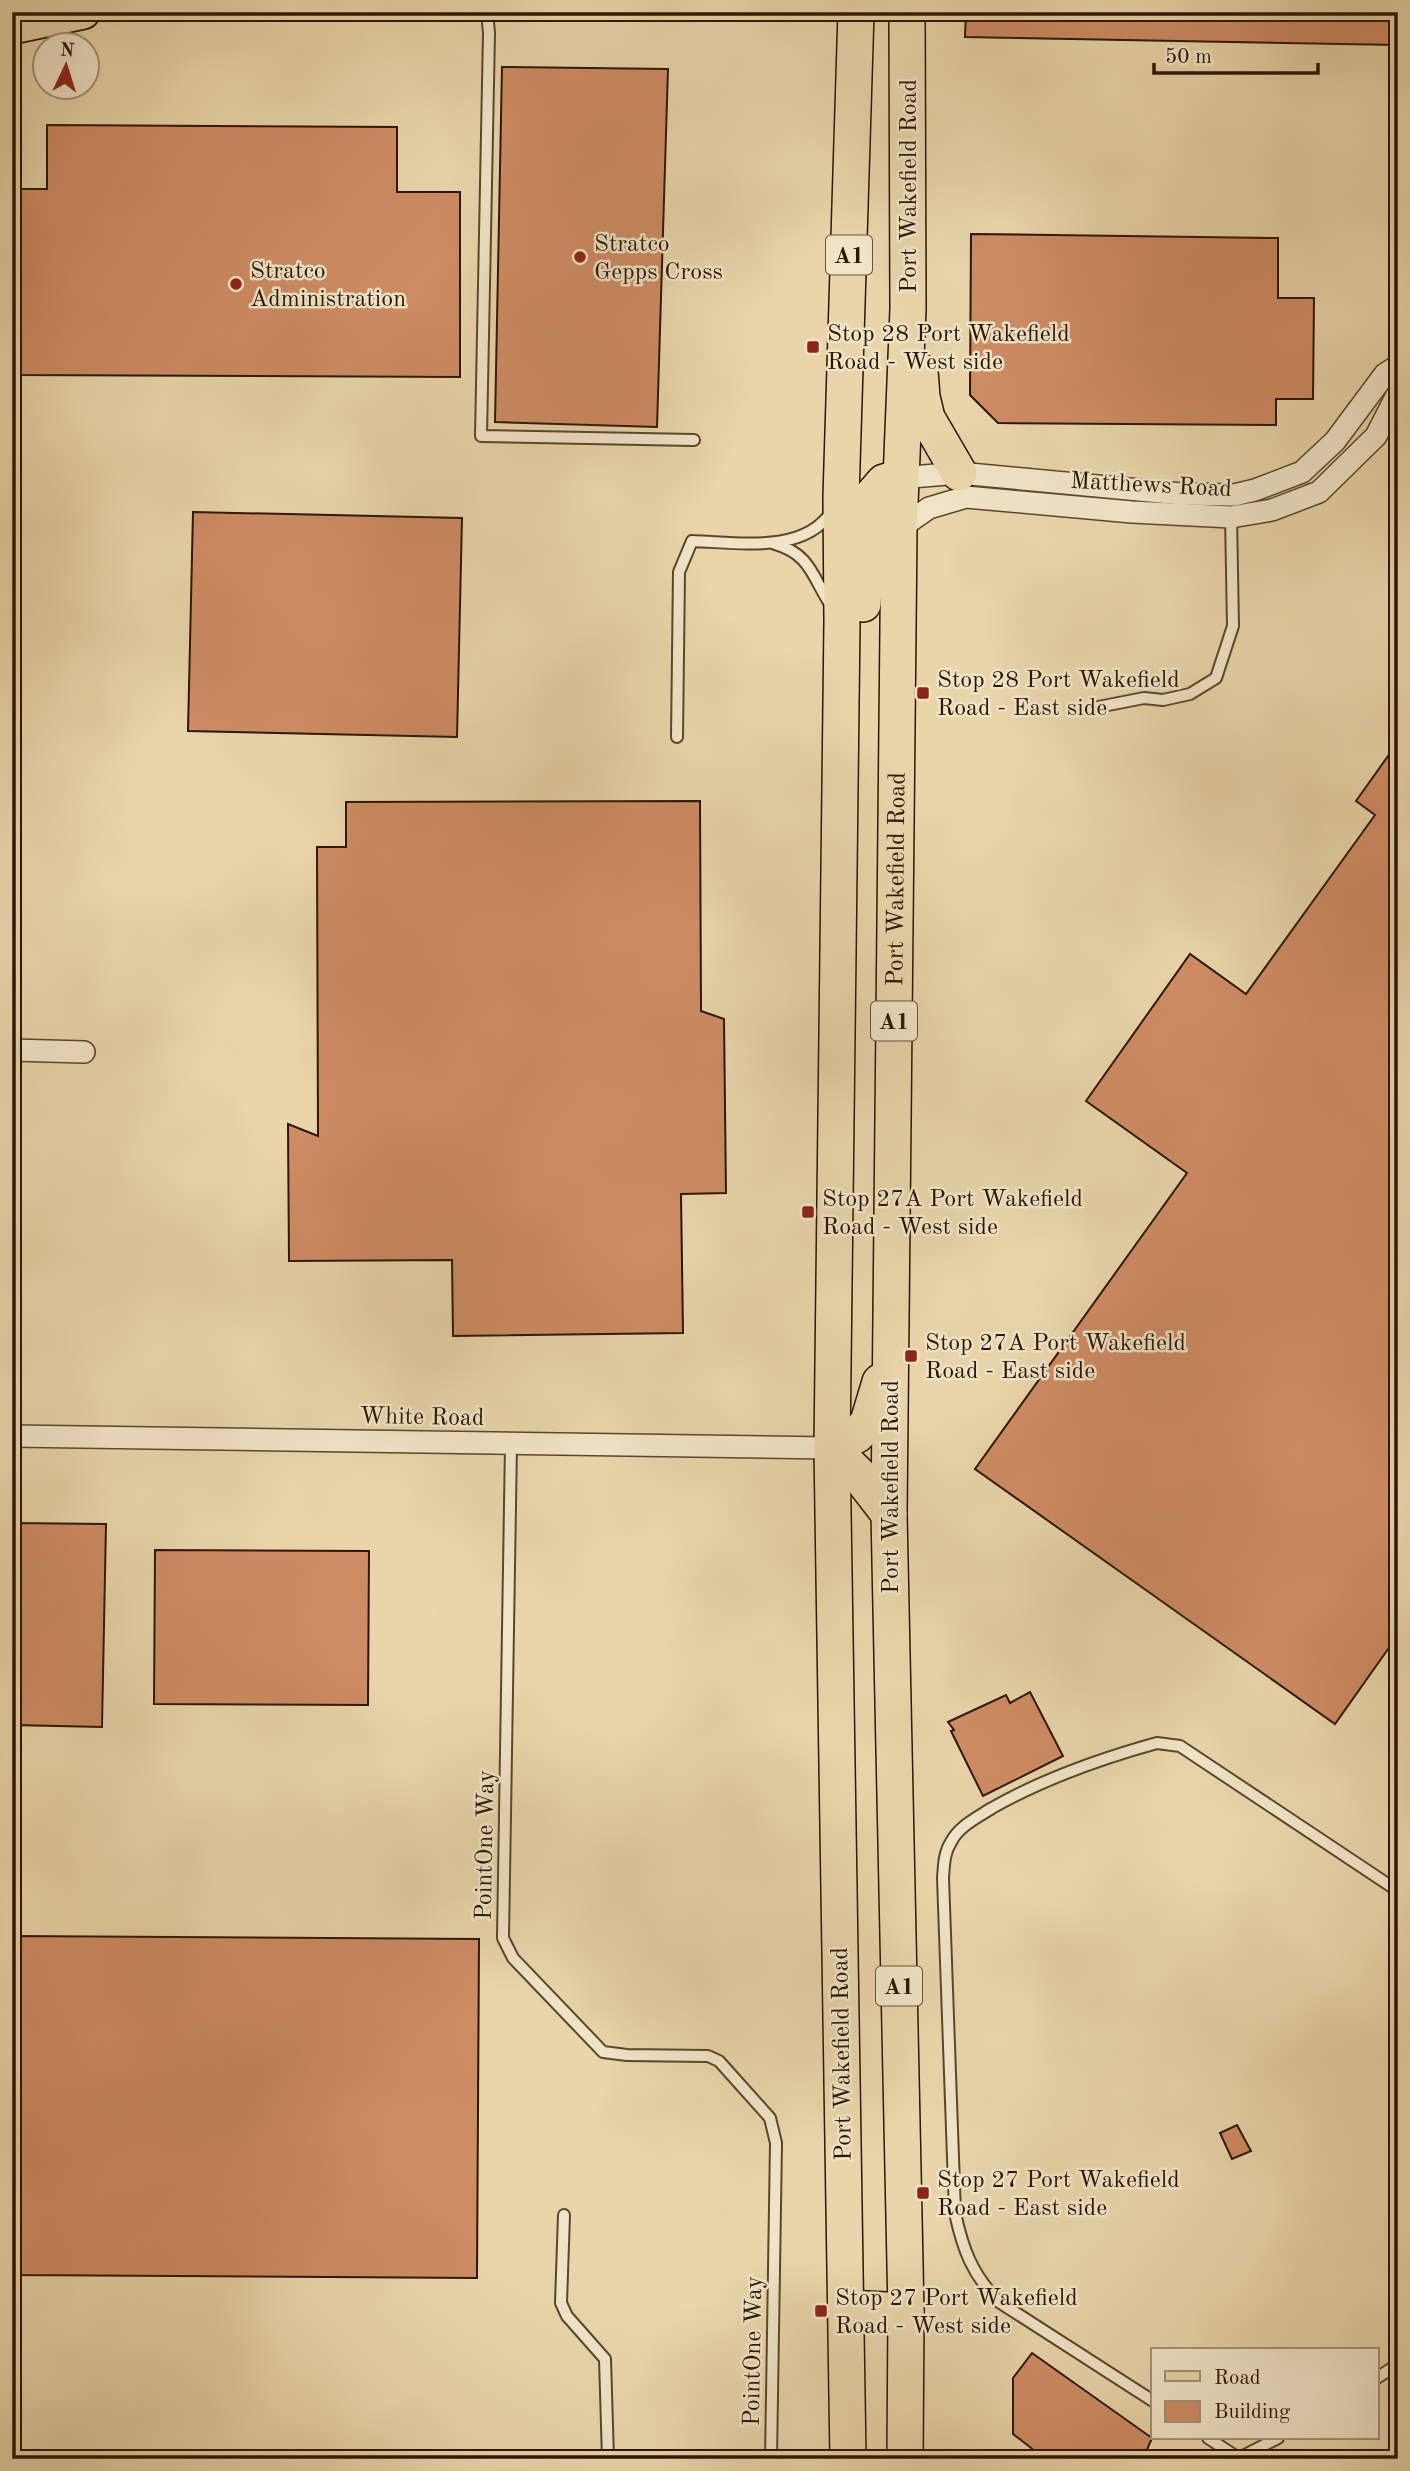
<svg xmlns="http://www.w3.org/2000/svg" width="1410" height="2471" viewBox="0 0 1410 2471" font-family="'Old Standard TT',serif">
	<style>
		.building { fill: #ce8c63; stroke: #2c1600; stroke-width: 2 }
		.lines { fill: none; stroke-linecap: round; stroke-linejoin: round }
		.service-casing { stroke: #5b462a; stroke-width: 14 }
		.minor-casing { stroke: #5b462a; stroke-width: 24 }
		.primary-casing { stroke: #2c1600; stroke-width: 37 }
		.trunk-casing { stroke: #2c1600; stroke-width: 38 }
		.service { stroke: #f0e4c7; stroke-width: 10 }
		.minor { stroke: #f0e4c7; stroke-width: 21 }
		.primary { stroke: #e8d5a9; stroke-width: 33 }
		.trunk { stroke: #e8d5a9; stroke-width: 35 }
		.poi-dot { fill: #8f2418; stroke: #f0e4c7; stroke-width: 2.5 }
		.labels { text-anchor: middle; stroke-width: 5; stroke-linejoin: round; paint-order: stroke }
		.shield { fill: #f0e4c7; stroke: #67543c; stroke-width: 2 }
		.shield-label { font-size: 23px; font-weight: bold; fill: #2c1600 }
		.street-label { font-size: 24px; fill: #2c1600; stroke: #f0e4c7 }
		.poi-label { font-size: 24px; fill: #2c1600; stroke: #f0e4c7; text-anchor: start }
	</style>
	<rect width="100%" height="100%" fill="#e8d5a9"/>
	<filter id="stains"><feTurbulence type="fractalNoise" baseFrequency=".00286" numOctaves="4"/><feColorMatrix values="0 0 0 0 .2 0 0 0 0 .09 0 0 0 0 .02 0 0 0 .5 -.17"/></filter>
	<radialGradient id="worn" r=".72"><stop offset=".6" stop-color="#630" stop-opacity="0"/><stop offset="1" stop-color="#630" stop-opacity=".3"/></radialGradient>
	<g class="building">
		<path d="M966 12H1398V45L965 37Z"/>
		<path d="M502 67 668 69 657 427 495 422Z"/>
		<path d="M47 125 397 127V192H460V377L12 375V189H47Z"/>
		<path d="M971 234 1278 238V298H1314L1313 399H1276V425L998 423 970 395Z"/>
		<path d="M193 512 462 518 457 737 188 731Z"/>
		<path d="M1398 742V1635L1335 1724 975 1469 1187 1173 1086 1101 1190 954 1246 994 1375 815 1356 801Z"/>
		<path d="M700 801 701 1011 724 1019 726 1193 681 1194 683 1333 453 1336 452 1260 289 1261 288 1124 318 1136 317 847H346V802Z"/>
		<path d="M12 1523 106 1524 102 1727 12 1725Z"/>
		<path d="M155 1550 369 1551 368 1705 154 1704Z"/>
		<path d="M1030 1692 1063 1756 983 1796 951 1731 954 1730 948 1722 1006 1695 1010 1703Z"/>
		<path d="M12 1936 479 1939 477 2278 12 2275Z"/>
		<path d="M1237 2125 1251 2151 1232 2159 1220 2133Z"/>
		<path d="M1032 2353 1152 2438 1143 2459H1032L1035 2451 1013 2434V2378Z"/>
	</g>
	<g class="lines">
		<g class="service-casing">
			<g id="service">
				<path d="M487 12 489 33 481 436 694 440"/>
				<path d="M775 544C810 554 812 576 830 604"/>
				<path d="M1098 707 1144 698 1163 700 1190 694 1216 678 1233 626 1231 515"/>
				<path d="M677 737 679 572 692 541C736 542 804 555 832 511"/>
				<path d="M511 1444 503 1938 513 1958 603 2052 627 2055 708 2056 719 2061 770 2118 776 2143 771 2459"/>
				<path d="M564 2215 561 2303 567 2316 605 2359 608 2459"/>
				<path d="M1377 2378 1398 2364"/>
				<path d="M1153 2401 999 2302C972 2274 963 2250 955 2213L943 1878C944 1865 944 1853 951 1842 959 1826 978 1817 992 1808 1045 1778 1099 1759 1157 1743L1180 1746 1398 1891"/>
				<path d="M1208 2438 1240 2459"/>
				<path d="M1239 2458 1278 2438"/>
			</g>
		</g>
		<g class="minor-casing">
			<g id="minor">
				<path d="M900 478 959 473 1182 494 1234 495 1255 490 1302 472 1335 441 1385 374 1398 366"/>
				<path d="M899 529 929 508 966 497 1132 512 1231 517 1272 510 1319 492 1376 436 1398 393"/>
				<path d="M12 1050 84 1052"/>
				<path d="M12 1436 832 1448"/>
			</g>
		</g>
		<g class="primary-casing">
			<path id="primary" d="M12 27 83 12"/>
		</g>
		<g class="trunk-casing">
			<g id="trunk">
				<path d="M920 371 922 397 927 418 959 473"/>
				<path d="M863 604 871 497 884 482 900 478"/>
				<path d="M832 1448 857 1435 868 1422 880 1382"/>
				<path d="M832 1448 858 1474 889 1514"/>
				<path d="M846 2308 906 2311"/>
				<path d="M848 2459 832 1448 842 621 841 497 856 12"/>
				<path id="s1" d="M905 2459 906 2311 889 1514 899 529 908 309 907 12"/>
			</g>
		</g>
		<use href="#service" class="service"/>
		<use href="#minor" class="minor"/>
		<use href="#primary" class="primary"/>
		<use href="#trunk" class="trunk"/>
	</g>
	<g class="poi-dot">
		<circle cx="580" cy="257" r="7"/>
		<circle cx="236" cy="284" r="7"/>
		<rect x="806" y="340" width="14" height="14" rx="3.5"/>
		<rect x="916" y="686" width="14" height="14" rx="3.5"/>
		<rect x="801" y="1205" width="14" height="14" rx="3.5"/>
		<rect x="904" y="1349" width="14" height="14" rx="3.5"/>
		<rect x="916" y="2186" width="14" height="14" rx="3.5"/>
		<rect x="814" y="2304" width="14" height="14" rx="3.5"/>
	</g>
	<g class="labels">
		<g class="shield">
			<rect x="826" y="235.5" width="46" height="39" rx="5"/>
			<rect x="871" y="1001.5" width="46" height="39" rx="5"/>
			<rect x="876" y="1966.5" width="46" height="39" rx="5"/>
		</g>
		<g class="shield-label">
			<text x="849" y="263">A1</text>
			<text x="894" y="1029">A1</text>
			<text x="899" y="1994">A1</text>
		</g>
		<g class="street-label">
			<text transform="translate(908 186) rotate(-90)" y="8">Port Wakefield Road</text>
			<text transform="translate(1151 484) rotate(3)" y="8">Matthews Road</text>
			<text dy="8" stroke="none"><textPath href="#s1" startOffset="1580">Port Wakefield Road</textPath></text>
			<text transform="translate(422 1416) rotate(1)" y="8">White Road</text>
			<text transform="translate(890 1487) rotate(-90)" y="8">Port Wakefield Road</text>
			<text transform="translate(484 1845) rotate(-89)" y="8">PointOne Way</text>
			<text transform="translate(841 2054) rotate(-91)" y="8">Port Wakefield Road</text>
			<text transform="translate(752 2351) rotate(-89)" y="8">PointOne Way</text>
		</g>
		<g class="poi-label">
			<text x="594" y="251">Stratco<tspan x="594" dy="28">Gepps Cross</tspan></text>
			<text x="250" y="278">Stratco<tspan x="250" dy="28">Administration</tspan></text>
			<text x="827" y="341">Stop 28 Port Wakefield<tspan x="827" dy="28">Road - West side</tspan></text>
			<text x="937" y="687">Stop 28 Port Wakefield<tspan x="937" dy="28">Road - East side</tspan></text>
			<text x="822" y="1206">Stop 27A Port Wakefield<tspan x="822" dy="28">Road - West side</tspan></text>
			<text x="925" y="1350">Stop 27A Port Wakefield<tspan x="925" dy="28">Road - East side</tspan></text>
			<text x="937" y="2187">Stop 27 Port Wakefield<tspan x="937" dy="28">Road - East side</tspan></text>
			<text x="835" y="2305">Stop 27 Port Wakefield<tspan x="835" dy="28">Road - West side</tspan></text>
		</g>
	</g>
	<rect width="1410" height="2471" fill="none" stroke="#e8d5a9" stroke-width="42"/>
	<rect x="14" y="14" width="1382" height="2443" fill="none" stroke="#2c1600" stroke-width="3.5"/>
	<rect x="21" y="21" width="1368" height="2429" fill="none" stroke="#2c1600" stroke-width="2"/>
	<rect x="1151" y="2348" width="228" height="91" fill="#f0e4c7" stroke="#a29277" stroke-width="2"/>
	<rect x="1165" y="2371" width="35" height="10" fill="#e8d5a9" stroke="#a29277" stroke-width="2"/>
	<text x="1214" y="2384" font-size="21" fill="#2c1600">Road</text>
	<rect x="1165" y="2401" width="35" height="21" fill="#ce8c63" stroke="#a29277" stroke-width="2"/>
	<text x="1214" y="2418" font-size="21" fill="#2c1600">Building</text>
	<g transform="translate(66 66) rotate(4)"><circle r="33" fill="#f0e4c7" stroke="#a29277" stroke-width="2"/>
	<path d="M0-5L12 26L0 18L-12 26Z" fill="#8f2418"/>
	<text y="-10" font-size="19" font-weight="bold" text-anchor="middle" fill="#2c1600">N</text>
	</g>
	<path d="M1154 63v10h164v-10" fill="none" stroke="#2c1600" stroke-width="3.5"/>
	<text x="1165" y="63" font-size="21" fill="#2c1600" stroke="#f0e4c7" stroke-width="5" paint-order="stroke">50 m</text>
	<rect width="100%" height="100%" filter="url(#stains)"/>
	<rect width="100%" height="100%" fill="url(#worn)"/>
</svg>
